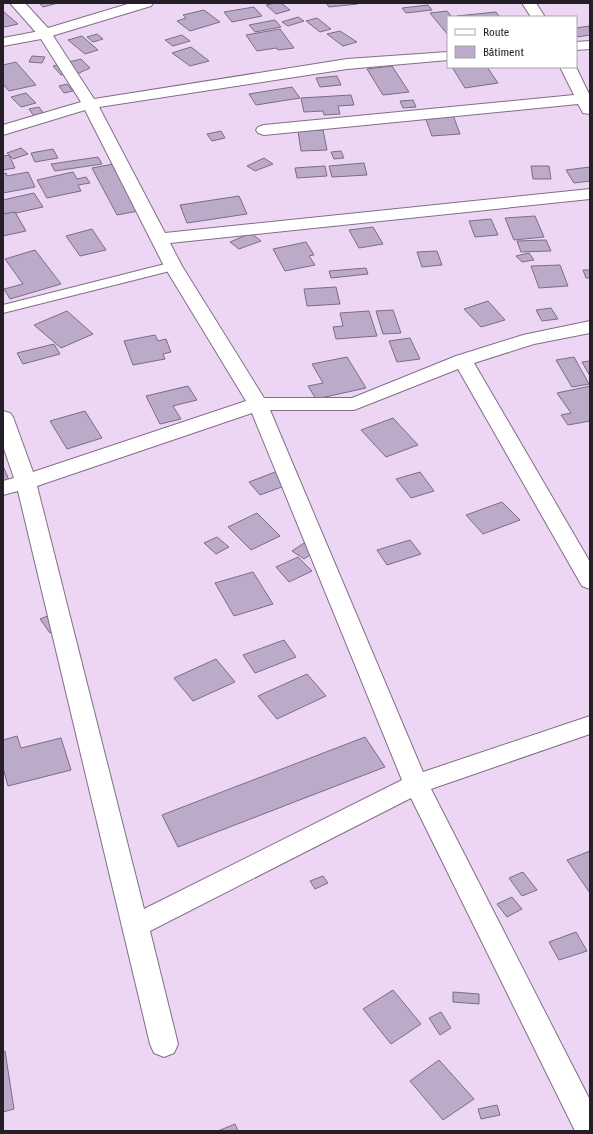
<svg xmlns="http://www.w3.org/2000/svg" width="593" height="1134" viewBox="0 0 593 1134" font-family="'Asap Condensed',sans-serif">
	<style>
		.building { fill: #bbaac8; stroke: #7b6c87 }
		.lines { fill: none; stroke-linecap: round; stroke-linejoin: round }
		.lane-casing { stroke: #826e88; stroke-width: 2 }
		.street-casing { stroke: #826e88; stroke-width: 2 }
		.secondary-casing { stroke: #826e88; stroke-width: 2 }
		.lane { fill: #fff; fill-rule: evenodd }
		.street { fill: #fff; fill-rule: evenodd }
		.secondary { fill: #fff; fill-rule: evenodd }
	</style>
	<rect width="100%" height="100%" fill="#edd6f4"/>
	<g class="building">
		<path d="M39 3H58L43 7Z"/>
		<path d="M275 3H281L290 10 276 14 266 5Z"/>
		<path d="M326 3H357L358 4 329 7Z"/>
		<path d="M428 5 432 10 406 13 402 8Z"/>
		<path d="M254 7 262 16 232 22 224 12Z"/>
		<path d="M204 10 220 22 190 31 177 21 186 18 183 15Z"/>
		<path d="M447 11 452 17H448V35L430 13Z"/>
		<path d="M4 12 18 24 5 27 3 25V13Z"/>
		<path d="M496 12 500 17 457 16Z"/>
		<path d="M298 17 304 21 288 26 282 22Z"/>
		<path d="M317 18 331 29 320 32 306 21Z"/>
		<path d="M275 20 281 27 255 32 249 25Z"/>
		<path d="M589 26 590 35 578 37 576 35V28Z"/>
		<path d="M280 29 294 48 278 50 276 48 257 51 246 35Z"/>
		<path d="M340 31 357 42 343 46 327 34Z"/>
		<path d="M97 34 103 39 93 42 87 37Z"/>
		<path d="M182 35 190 41 173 46 165 40Z"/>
		<path d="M82 36 98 50 85 54 68 40Z"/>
		<path d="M191 47 209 61 190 66 172 53Z"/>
		<path d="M32 56 45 57 42 63 29 62Z"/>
		<path d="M81 59 90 68 79 73 61 75 53 66Z"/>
		<path d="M16 62 36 85 9 91 3 84V65Z"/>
		<path d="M392 66 409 92 383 95 367 69Z"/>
		<path d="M452 67H487L498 83 465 88Z"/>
		<path d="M337 76 341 85 320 87 316 78Z"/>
		<path d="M67 84 73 91 64 93 59 86Z"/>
		<path d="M292 87 300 98 256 105 249 94Z"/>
		<path d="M26 93 36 103 21 107 11 97Z"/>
		<path d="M351 95 354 105 338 106 340 114 324 115 323 111 304 112 301 98Z"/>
		<path d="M413 100 416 107 403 108 400 101Z"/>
		<path d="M39 107 44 114 34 116 29 109Z"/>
		<path d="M453 115 460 134 432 136 425 117Z"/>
		<path d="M323 130 327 150 301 151 298 131Z"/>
		<path d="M221 131 225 138 212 141 207 134Z"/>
		<path d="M21 148 28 154 13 159 7 153Z"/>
		<path d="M53 149 58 158 35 162 31 153Z"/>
		<path d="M341 151 344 158 334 159 331 152Z"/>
		<path d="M9 155 15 168 3 170V156Z"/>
		<path d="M98 157 102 164 55 171 51 164Z"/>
		<path d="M264 158 273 164 255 171 247 166Z"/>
		<path d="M119 163 144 210 117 215 92 168Z"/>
		<path d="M364 163 367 175 332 177 329 166Z"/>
		<path d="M325 166 327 176 297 178 295 168Z"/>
		<path d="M531 166H549L551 179H533Z"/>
		<path d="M590 167V181L574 183 566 170Z"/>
		<path d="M28 172 35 187 3 193V174L6 173 7 176Z"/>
		<path d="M73 172 77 179 86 177 90 183 78 185 81 191 47 198 37 180Z"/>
		<path d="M34 193 43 207 3 216V200Z"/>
		<path d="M239 196 247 214 187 223 180 205Z"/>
		<path d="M15 212 26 231 3 236V214Z"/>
		<path d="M535 216 544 237 514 240 505 218Z"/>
		<path d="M491 219 498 235 475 237 469 221Z"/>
		<path d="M373 227 383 244 359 248 349 230Z"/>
		<path d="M92 229 106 250 80 256 66 236Z"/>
		<path d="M251 233 261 241 239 249 230 242Z"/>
		<path d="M546 240 551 251 521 252 517 241Z"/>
		<path d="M306 242 314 255 309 256 315 265 285 271 273 249Z"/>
		<path d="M35 250 61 284 10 299 4 289 23 284 5 259Z"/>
		<path d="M437 251 442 265 422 267 417 252Z"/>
		<path d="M529 253 534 260 522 262 516 256Z"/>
		<path d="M560 265 568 286 539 288 531 266Z"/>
		<path d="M366 268 368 274 331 278 329 271Z"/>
		<path d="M583 270H590V278H586Z"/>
		<path d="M336 287 340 304 307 306 304 289Z"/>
		<path d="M488 301 505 320 481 327 464 309Z"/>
		<path d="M551 308 558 319 542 321 536 310Z"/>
		<path d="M393 310 401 333 383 334 376 311Z"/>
		<path d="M67 311 93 334 61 348 34 325Z"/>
		<path d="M369 311 377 336 336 339 333 327 343 326 340 313Z"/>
		<path d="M155 335 158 341 166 339 171 352 163 354 165 359 133 365 124 341Z"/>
		<path d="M410 338 420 359 397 362 389 341Z"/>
		<path d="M54 344 60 354 23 364 17 353Z"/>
		<path d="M347 357 366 388 316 399 308 386 323 383 312 364Z"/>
		<path d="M574 357 589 384 572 387 556 360Z"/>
		<path d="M590 361V376L582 362Z"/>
		<path d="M188 386 197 400 173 406 181 419 160 424 146 396Z"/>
		<path d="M590 386V421L568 425 561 415 571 413 557 393Z"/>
		<path d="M85 411 102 438 67 449 50 421Z"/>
		<path d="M393 418 418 445 386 457 361 430Z"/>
		<path d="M3 466 9 480 3 481Z"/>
		<path d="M283 469 295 482 260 495 249 482Z"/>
		<path d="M420 472 434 491 411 498 396 479Z"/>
		<path d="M502 502 520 520 483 534 466 515Z"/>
		<path d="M257 513 280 536 251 550 228 527Z"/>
		<path d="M217 537 229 547 216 554 204 543Z"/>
		<path d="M410 540 421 554 387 565 377 550Z"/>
		<path d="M304 543 316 551 304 559 292 551Z"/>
		<path d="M298 557 312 571 289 582 276 567Z"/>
		<path d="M253 572 273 604 234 616 215 583Z"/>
		<path d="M63 610 71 624 50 633 40 619Z"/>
		<path d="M284 640 296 657 255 673 243 655Z"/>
		<path d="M216 659 235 682 193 701 174 678Z"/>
		<path d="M307 674 326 696 277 719 258 696Z"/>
		<path d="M17 736 21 748 61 738 71 770 8 786 3 768V740Z"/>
		<path d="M365 737 385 767 178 847 162 815Z"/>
		<path d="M590 851V893L567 860Z"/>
		<path d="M523 872 537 890 522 896 509 878Z"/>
		<path d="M323 876 328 883 315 889 310 881Z"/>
		<path d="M512 897 522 909 507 917 497 904Z"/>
		<path d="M576 932 587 951 559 960 549 942Z"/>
		<path d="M393 990 421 1024 391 1044 363 1009Z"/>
		<path d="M453 992 479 994V1004L453 1002Z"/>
		<path d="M441 1012 451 1028 440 1035 429 1018Z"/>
		<path d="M5 1051 14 1109 3 1112V1052Z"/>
		<path d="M439 1060 474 1099 443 1120 410 1081Z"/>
		<path d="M497 1105 500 1115 481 1119 478 1109Z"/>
		<path d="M235 1124 238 1131H218Z"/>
	</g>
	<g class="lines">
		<g class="lane-casing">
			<path id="lane" d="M173 262 178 263 180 266 178 269 3 313V305Z"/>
		</g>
		<g class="street-casing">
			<g id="street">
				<path d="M522 3H536L545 17H531Z"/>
				<path d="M45 30 50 31 94 99 347 59 448 52V60L347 69 99 107 165 233 590 189V199L170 243 182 266 264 398H352L456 356 523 335 590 321V333L534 344 474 363 590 562V589L582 586 458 369 354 410H270L423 772 590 716V734L431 789 590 1100V1131H575L411 798 150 931 178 1044 174 1053 164 1057 154 1053 150 1044 18 491 3 495V481L14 478 3 446V411L10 413 13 417 33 472 246 401 164 266 85 110 3 135V125L81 102 41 39 3 46V38ZM252 413 402 780 144 909 37 486Z"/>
				<path d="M590 41V49L576 50V42Z"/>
				<path d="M560 67H576L590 96V114L583 113 578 104 264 135 258 133 256 130 258 127 264 125 574 95Z"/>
			</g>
		</g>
		<g class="secondary-casing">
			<path id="secondary" d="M10 3H25L48 28 131 3H153L151 6 45 38 40 37Z"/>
		</g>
		<use href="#lane" class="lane"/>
		<use href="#street" class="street"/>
		<use href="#secondary" class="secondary"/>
	</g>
	<rect width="593" height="1134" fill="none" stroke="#251d27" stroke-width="8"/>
	<rect x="447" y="16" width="130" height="52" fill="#ffffff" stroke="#a8a5a9"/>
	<rect x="455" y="29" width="20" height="6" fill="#ffffff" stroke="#a8a5a9"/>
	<text x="483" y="36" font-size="12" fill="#251d27">Route</text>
	<rect x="455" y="46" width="20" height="12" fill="#bbaac8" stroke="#a8a5a9"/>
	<text x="483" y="56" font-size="12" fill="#251d27">Bâtiment</text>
</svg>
